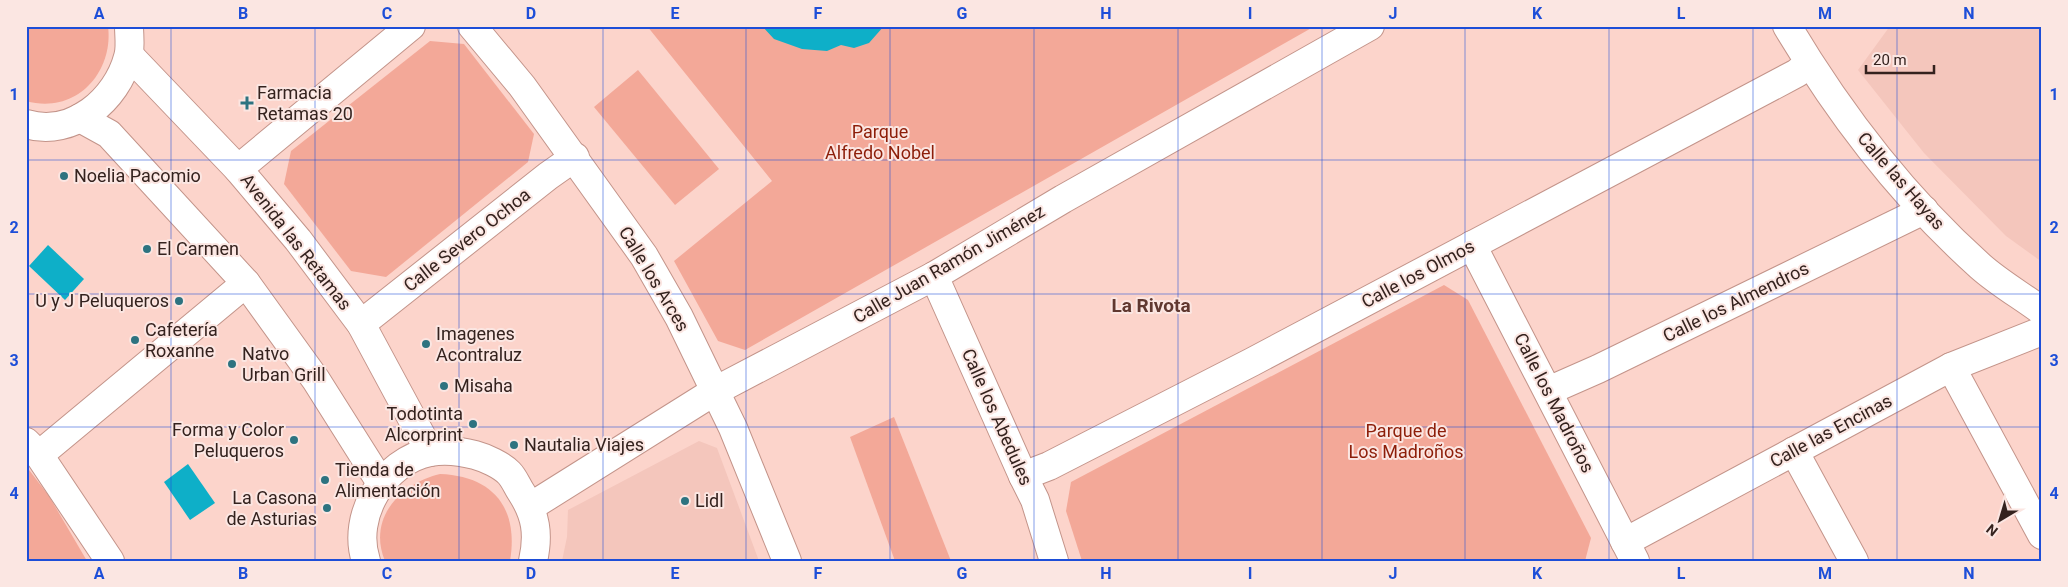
<svg xmlns="http://www.w3.org/2000/svg" width="2068" height="587" viewBox="0 0 2068 587" font-family="Roboto,sans-serif">
	<style>
		.built { fill: #f4c6bc }
		.green { fill: #f3a898 }
		.water { fill: #0eafc8 }
		.lines { fill: none; stroke-linecap: round; stroke-linejoin: round }
		.minor-casing { stroke: #c3948a; stroke-width: 30 }
		.minor { stroke: #fff; stroke-width: 28 }
		.grid { fill: none; stroke: #1d4ed8; stroke-width: 1; stroke-opacity: 0.55 }
		.poi-dot { fill: #2d7380; stroke: #fbe6e2; stroke-width: 2 }
		.labels { text-anchor: middle; stroke-width: 4; stroke-linejoin: round; paint-order: stroke }
		.poi-label { font-size: 18px; fill: #34221e; stroke: #fbe6e2; text-anchor: start }
		.park-label { font-size: 18px; fill: #8d1e09; stroke: #fbe6e2 }
		.street-label { font-size: 18px; fill: #34221e; stroke: #fbe6e2 }
		.neighbourhood-label { font-size: 19px; font-weight: bold; fill: #603830; stroke: #fbe6e2 }
		.neatline { fill: none; stroke: #1d4ed8; stroke-width: 2 }
		.grid-label { font-size: 16px; text-anchor: middle; font-weight: bold; fill: #1d4ed8 }
	</style>
	<rect width="100%" height="100%" fill="#fcd4cb"/>
	<g class="built">
		<path d="M1890 26H2042V262L2006 236 1924 153 1858 70Z"/>
		<path d="M699 441 717 448 759 561H562L567 537 568 510Z"/>
	</g>
	<g class="green">
		<path d="M26 26H108C114 73 75 115 26 101Z"/>
		<path d="M647 26H1315L745 350 718 341 674 261 772 181Z"/>
		<path d="M430 41 464 44 534 134 528 162 386 277 351 271 284 184 291 151Z"/>
		<path d="M638 70 719 169 675 205 594 107Z"/>
		<path d="M1444 285 1468 300 1591 538 1585 561H1082L1066 511 1071 482Z"/>
		<path d="M894 417 951 561H895L850 437Z"/>
		<path d="M26 466 49 496 87 561H26Z"/>
		<path d="M440 474C493 476 519 508 510 561H385C367 518 401 483 440 474Z"/>
	</g>
	<g class="water">
		<path d="M762 26H884L869 43 854 48 841 45 827 51 802 49 774 39Z"/>
		<path d="M48 245 84 279 65 300 29 266Z"/>
		<path d="M188 464 215 503 190 520 164 482Z"/>
	</g>
	<g class="lines">
		<g class="minor-casing">
			<g id="minor">
				<path d="M472 26 522 86 644 256 679 317 733 428 787 561"/>
				<path d="M1787 26C1840 115 1903 197 1980 266 1999 283 2022 296 2042 311"/>
				<path d="M129 55 238 169 298 240 361 324 430 452"/>
				<path d="M80 118 109 134 246 283 316 380 381 483"/>
				<path d="M26 124C73 138 117 99 128 57 131 48 129 36 129 26"/>
				<path d="M238 169 411 26"/>
				<path d="M1472 245 1635 561"/>
				<path d="M934 276 1023 476 1035 500 1054 561"/>
				<path d="M361 324 548 176 575 157"/>
				<path d="M1951 367 2042 535"/>
				<path d="M1548 391 1598 369 1924 210"/>
				<path d="M26 442 39 455 110 561"/>
				<path d="M1794 451 1854 561"/>
				<path d="M39 455 246 283"/>
				<path d="M1023 476 1049 466 1252 362 1797 73 1809 63"/>
				<path d="M530 507 715 391 934 276 1063 199 1370 26"/>
				<path d="M1625 542 1951 367 2042 331"/>
				<path d="M366 561C351 516 384 461 430 452 446 449 460 451 475 455 486 458 501 465 509 473 514 478 517 486 521 492 536 515 539 534 533 561"/>
			</g>
		</g>
		<use href="#minor" class="minor"/>
	</g>
	<path class="grid" d="M171 26V561M315 26V561M459 26V561M603 26V561M746 26V561M890 26V561M1034 26V561M1178 26V561M1322 26V561M1465 26V561M1609 26V561M1753 26V561M1897 26V561M26 160H2042M26 294H2042M26 427H2042"/>
	<g class="poi-dot">
		<path d="M244.5 95.5h5v5h5v5h-5v5h-5v-5h-5v-5h5z"/>
		<circle cx="64" cy="176" r="5"/>
		<circle cx="147" cy="249" r="5"/>
		<circle cx="179" cy="301" r="5"/>
		<circle cx="135" cy="340" r="5"/>
		<circle cx="426" cy="344" r="5"/>
		<circle cx="232" cy="364" r="5"/>
		<circle cx="444" cy="386" r="5"/>
		<circle cx="473" cy="424" r="5"/>
		<circle cx="294" cy="440" r="5"/>
		<circle cx="514" cy="445" r="5"/>
		<circle cx="325" cy="480" r="5"/>
		<circle cx="685" cy="501" r="5"/>
		<circle cx="327" cy="508" r="5"/>
	</g>
	<g class="labels">
		<g class="poi-label">
			<text x="257" y="99">Farmacia<tspan x="257" dy="21">Retamas 20</tspan></text>
			<text x="74" y="182">Noelia Pacomio</text>
			<text x="157" y="255">El Carmen</text>
			<text x="169" y="307" text-anchor="end">U y J Peluqueros</text>
			<text x="145" y="336">Cafetería<tspan x="145" dy="21">Roxanne</tspan></text>
			<text x="436" y="340">Imagenes<tspan x="436" dy="21">Acontraluz</tspan></text>
			<text x="242" y="360">Natvo<tspan x="242" dy="21">Urban Grill</tspan></text>
			<text x="454" y="392">Misaha</text>
			<text x="463" y="420" text-anchor="end">Todotinta<tspan x="463" dy="21">Alcorprint</tspan></text>
			<text x="284" y="436" text-anchor="end">Forma y Color<tspan x="284" dy="21">Peluqueros</tspan></text>
			<text x="524" y="451">Nautalia Viajes</text>
			<text x="335" y="476">Tienda de<tspan x="335" dy="21">Alimentación</tspan></text>
			<text x="317" y="504" text-anchor="end">La Casona<tspan x="317" dy="21">de Asturias</tspan></text>
			<text x="695" y="507">Lidl</text>
		</g>
		<g class="park-label">
			<text x="880" y="138">Parque<tspan x="880" dy="21">Alfredo Nobel</tspan></text>
			<text x="1406" y="437">Parque de<tspan x="1406" dy="21">Los Madroños</tspan></text>
		</g>
		<g class="street-label">
			<text transform="translate(1901 181) rotate(49)" y="6">Calle las Hayas</text>
			<text transform="translate(467 240) rotate(-38)" y="6">Calle Severo Ochoa</text>
			<text transform="translate(296 242) rotate(52)" y="6">Avenida las Retamas</text>
			<text transform="translate(949 264) rotate(-30)" y="6">Calle Juan Ramón Jiménez</text>
			<text transform="translate(1418 274) rotate(-28)" y="6">Calle los Olmos</text>
			<text transform="translate(654 279) rotate(59)" y="6">Calle los Arces</text>
			<text transform="translate(1736 302) rotate(-26)" y="6">Calle los Almendros</text>
			<text transform="translate(1554 403) rotate(63)" y="6">Calle los Madroños</text>
			<text transform="translate(997 417) rotate(66)" y="6">Calle los Abedules</text>
			<text transform="translate(1831 431) rotate(-28)" y="6">Calle las Encinas</text>
		</g>
		<g class="neighbourhood-label">
			<text x="1151" y="312">La Rivota</text>
		</g>
	</g>
	<rect width="2068" height="587" fill="none" stroke="#fbe6e2" stroke-width="55"/>
	<g transform="translate(2000 520) rotate(218)" stroke="#fbe6e2" stroke-width="4" paint-order="stroke">
	<path d="M0-4L9 19L0 12L-9 19Z" fill="#34221e"/>
	<text y="-8" font-size="14" font-weight="bold" text-anchor="middle" fill="#34221e">N</text>
	</g>
	<path d="M1866 65v8h68v-8" fill="none" stroke="#34221e" stroke-width="2.5"/>
	<text x="1873" y="65" font-size="15" fill="#34221e" stroke="#fbe6e2" stroke-width="4" paint-order="stroke">20 m</text>
	<rect x="28" y="28" width="2012" height="532" class="neatline"/>
	<g class="grid-label">
		<text x="99" y="19">A</text>
		<text x="243" y="19">B</text>
		<text x="387" y="19">C</text>
		<text x="531" y="19">D</text>
		<text x="675" y="19">E</text>
		<text x="818" y="19">F</text>
		<text x="962" y="19">G</text>
		<text x="1106" y="19">H</text>
		<text x="1250" y="19">I</text>
		<text x="1393" y="19">J</text>
		<text x="1537" y="19">K</text>
		<text x="1681" y="19">L</text>
		<text x="1825" y="19">M</text>
		<text x="1969" y="19">N</text>
		<text x="14" y="100">1</text>
		<text x="2054" y="100">1</text>
		<text x="14" y="233">2</text>
		<text x="2054" y="233">2</text>
		<text x="14" y="366">3</text>
		<text x="2054" y="366">3</text>
		<text x="14" y="499">4</text>
		<text x="2054" y="499">4</text>
		<text x="99" y="579">A</text>
		<text x="243" y="579">B</text>
		<text x="387" y="579">C</text>
		<text x="531" y="579">D</text>
		<text x="675" y="579">E</text>
		<text x="818" y="579">F</text>
		<text x="962" y="579">G</text>
		<text x="1106" y="579">H</text>
		<text x="1250" y="579">I</text>
		<text x="1393" y="579">J</text>
		<text x="1537" y="579">K</text>
		<text x="1681" y="579">L</text>
		<text x="1825" y="579">M</text>
		<text x="1969" y="579">N</text>
	</g>
</svg>
